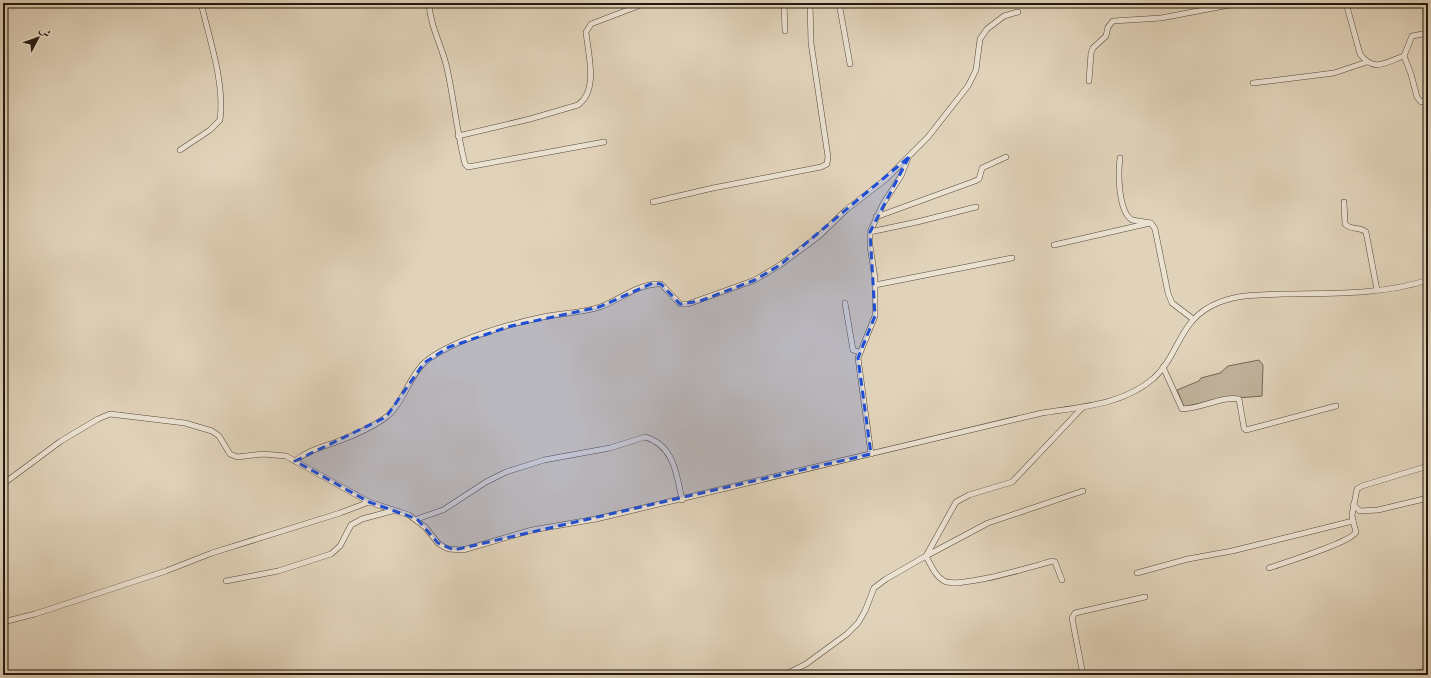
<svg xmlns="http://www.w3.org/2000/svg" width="1431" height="678" viewBox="0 0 1431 678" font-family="'Old Standard TT',Amiri,serif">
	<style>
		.green { fill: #c1b39d; stroke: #726656 }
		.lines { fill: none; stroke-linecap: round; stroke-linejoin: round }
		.minor-casing { stroke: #52483a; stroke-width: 6 }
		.minor { stroke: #ece2d2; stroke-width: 5 }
		.marked { fill: #1d4ed8; fill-opacity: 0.2; stroke: #1d4ed8; stroke-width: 3; stroke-dasharray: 8 5; stroke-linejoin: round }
	</style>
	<rect width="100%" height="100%" fill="#e1d3ba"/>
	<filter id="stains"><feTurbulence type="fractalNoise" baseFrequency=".005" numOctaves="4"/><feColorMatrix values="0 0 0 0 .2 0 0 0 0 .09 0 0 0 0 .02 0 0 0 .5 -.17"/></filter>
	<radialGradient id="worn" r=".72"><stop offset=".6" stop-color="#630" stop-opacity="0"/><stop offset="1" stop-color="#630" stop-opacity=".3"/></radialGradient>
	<path class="green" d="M1259 360 1263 365 1262 396 1214 400 1184 407 1177 390 1199 381 1201 378 1220 373 1228 366Z"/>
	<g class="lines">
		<g class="minor-casing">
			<g id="minor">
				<path d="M429 3C430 26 442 46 447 68 454 100 457 133 465 164L468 167 604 142"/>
				<path d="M784 3 785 31"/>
				<path d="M839 3 850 64"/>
				<path d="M1346 3 1360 54C1374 73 1386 62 1404 56"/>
				<path d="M1428 33 1412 36 1404 56 1411 74 1417 97 1421 102 1428 101"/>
				<path d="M1089 81 1091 53 1093 48 1106 36 1108 27 1113 21 1161 18 1240 3"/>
				<path d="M1253 83 1334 73 1367 62"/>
				<path d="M458 136 530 119 578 105C599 90 588 54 586 32L591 24 646 3"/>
				<path d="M180 150 210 130 220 120C225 83 209 38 201 3"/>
				<path d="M1120 158C1118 173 1118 211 1132 220L1151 223 1155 229 1168 293 1172 303 1193 319"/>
				<path d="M653 202 713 188 821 167 827 164 828 157 811 43 810 3"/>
				<path d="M1344 202 1345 224C1352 231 1360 226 1366 232L1377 290"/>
				<path d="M876 217 975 181 979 179 982 168 1006 157"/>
				<path d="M870 232 917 222 976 207"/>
				<path d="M1054 245 1150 223"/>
				<path d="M875 285 1012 258"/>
				<path d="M845 303 853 350 859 352"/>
				<path d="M1163 367 1182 409C1201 409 1221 396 1239 399L1244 428 1246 430 1336 406"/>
				<path d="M871 454 858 358 875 316V278L870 246V232L883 204 901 176 908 158"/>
				<path d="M295 461C308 450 323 447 339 441 355 435 371 428 385 418 404 404 408 377 425 362 452 340 509 324 543 317 562 313 582 313 600 307 620 300 638 283 661 284L680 304H688L755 280 780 265 819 236 846 210 886 179 928 137 968 86 976 70 980 39 987 29 1004 16 1018 12"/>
				<path d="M3 484 61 441 98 419 110 414 185 423 212 431 219 436 230 454 237 457 263 454 286 456 369 502 409 515 425 527 438 543 444 547 449 549 463 550 532 530 596 519 1042 413C1081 407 1123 405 1154 378 1181 353 1178 318 1220 302 1240 294 1262 295 1283 294 1331 293 1382 295 1428 280"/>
				<path d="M1353 505 1360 511 1378 510 1428 498"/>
				<path d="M417 519 443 510 486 482 506 472 544 460 610 448 645 437C674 445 677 475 682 500"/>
				<path d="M1269 568C1283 563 1350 543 1356 532L1353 521"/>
				<path d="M1137 573 1188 559 1232 551 1353 521 1352 515 1357 489 1362 486 1428 466"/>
				<path d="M1062 580 1055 562 1053 561C1033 566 960 589 944 581 935 576 931 565 926 556L988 523 1083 491"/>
				<path d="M226 581 278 571 331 554 340 546 351 525 362 519 392 511"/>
				<path d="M3 622 35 614 166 571 212 553 340 513 369 502"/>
				<path d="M784 675 806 664 847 634 858 623 865 611 874 588 886 579 926 556 956 502 969 495 1012 482 1082 408"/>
				<path d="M1083 675 1072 618 1075 613 1145 597"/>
				<path d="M1403 675 1428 671"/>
			</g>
		</g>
		<use href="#minor" class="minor"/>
	</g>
	<path class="marked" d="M909 157 870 232 875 316 858 358 871 454 454 550 438 543 417 519 369 502 295 461 386 417 424 363 449 347 511 326 599 307 653 283 661 284 680 304 700 301 755 280 780 265Z"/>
	<rect width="1431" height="678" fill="none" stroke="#e1d3ba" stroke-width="16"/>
	<rect x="4" y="4" width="1423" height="670" fill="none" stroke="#22190f" stroke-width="2"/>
	<rect x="8" y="8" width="1415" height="662" fill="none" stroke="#22190f"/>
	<g transform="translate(38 38) rotate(49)" stroke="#ece2d2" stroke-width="3" paint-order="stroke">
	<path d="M0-3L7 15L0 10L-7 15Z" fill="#22190f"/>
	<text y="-6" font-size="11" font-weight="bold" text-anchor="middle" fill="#22190f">ش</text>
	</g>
	<rect width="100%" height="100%" filter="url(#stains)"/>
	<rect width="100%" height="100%" fill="url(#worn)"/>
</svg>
